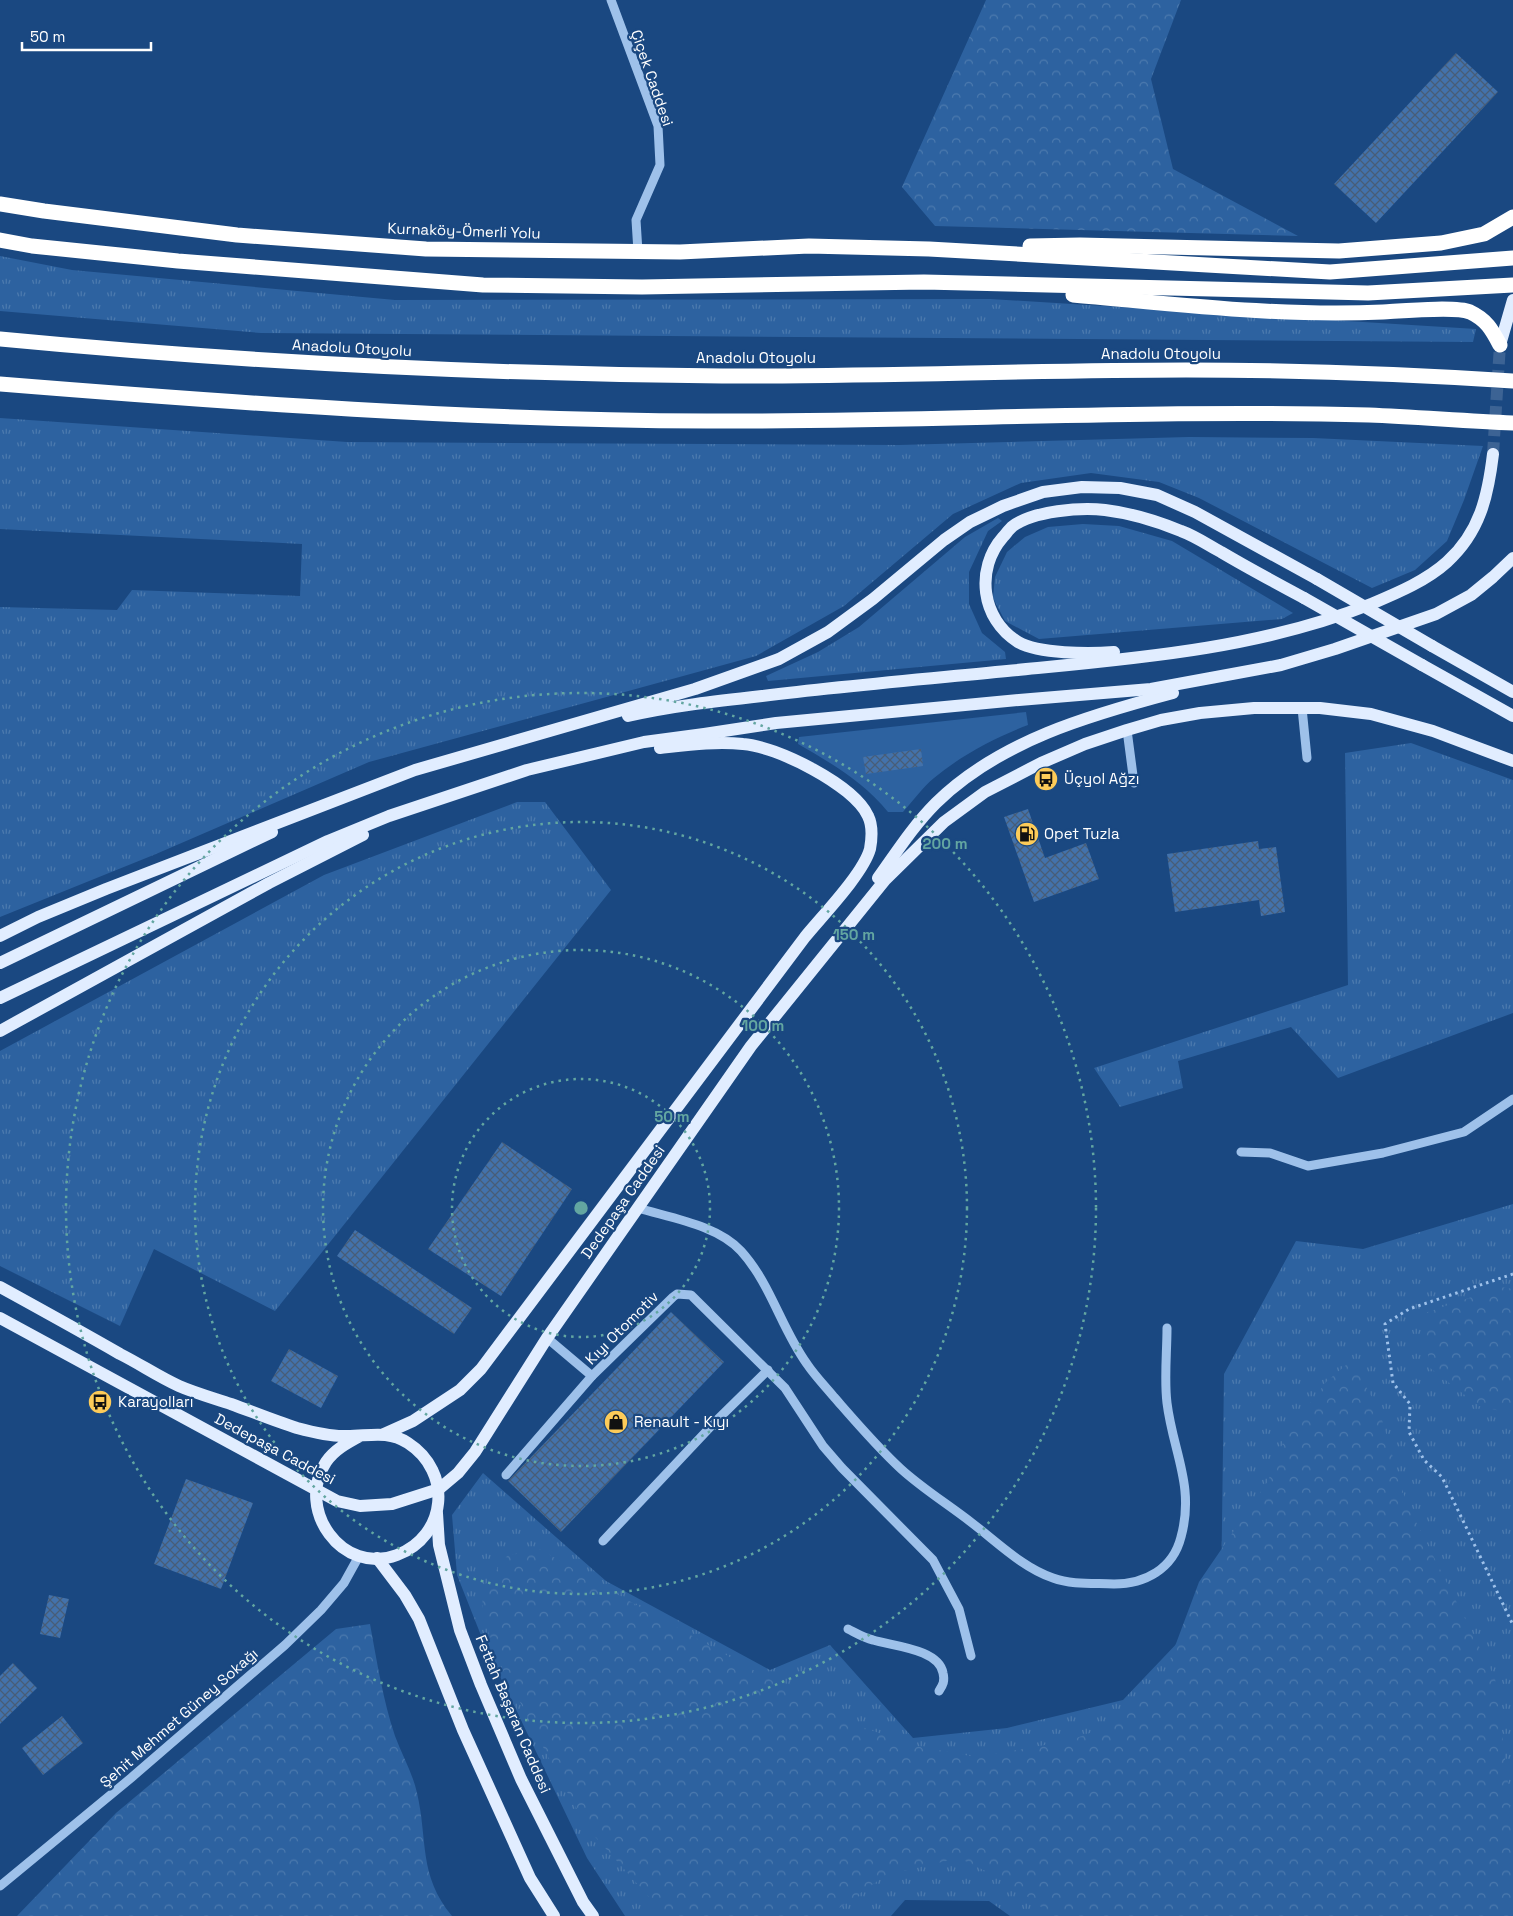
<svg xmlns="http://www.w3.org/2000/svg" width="1513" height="1916" viewBox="0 0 1513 1916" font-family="'Space Grotesk',sans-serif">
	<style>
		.grass { fill: url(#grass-tufts) }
		.forest { fill: url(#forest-crowns) }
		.garden { fill: #2d62a0 }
		.building { fill: url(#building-cross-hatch) }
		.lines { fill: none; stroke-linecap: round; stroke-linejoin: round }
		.major-tunnel { stroke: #3c6394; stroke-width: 12; stroke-dasharray: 12 6; stroke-linecap: butt }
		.path { stroke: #9ec1ea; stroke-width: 3; stroke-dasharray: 2.5 4; stroke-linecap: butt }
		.minor { stroke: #9ec1ea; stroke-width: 9 }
		.major { stroke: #e1edff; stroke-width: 12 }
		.highway { stroke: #fff; stroke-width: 15 }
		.major-bridge { stroke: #e1edff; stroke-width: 12 }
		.ring { fill: none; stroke: #63a6a1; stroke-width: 2.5; stroke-dasharray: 2.5 5 }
		.labels { text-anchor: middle; stroke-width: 4.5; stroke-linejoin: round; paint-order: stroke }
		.street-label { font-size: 15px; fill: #fff; stroke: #1a4881 }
		.poi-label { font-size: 15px; fill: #fff; stroke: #1a4881; text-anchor: start }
		.centre { fill: #63a6a1; stroke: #1a4881; stroke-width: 2.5 }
		.ring-label { font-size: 15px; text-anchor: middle; font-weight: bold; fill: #63a6a1; stroke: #1a4881; stroke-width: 4.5; stroke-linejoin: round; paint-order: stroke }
	</style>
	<defs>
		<pattern id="grass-tufts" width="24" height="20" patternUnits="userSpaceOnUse" patternTransform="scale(1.25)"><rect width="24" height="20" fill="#2d62a0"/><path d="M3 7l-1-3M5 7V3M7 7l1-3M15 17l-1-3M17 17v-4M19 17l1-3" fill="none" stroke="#4c7aae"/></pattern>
		<pattern id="forest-crowns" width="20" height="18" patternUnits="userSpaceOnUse" patternTransform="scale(1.25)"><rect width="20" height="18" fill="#2d62a0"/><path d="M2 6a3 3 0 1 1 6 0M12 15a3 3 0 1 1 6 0" fill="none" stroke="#4c7aae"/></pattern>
		<pattern id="building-cross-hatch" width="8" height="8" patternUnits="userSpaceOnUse" patternTransform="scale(1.25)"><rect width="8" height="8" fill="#4372ab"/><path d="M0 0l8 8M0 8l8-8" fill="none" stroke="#485d77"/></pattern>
	</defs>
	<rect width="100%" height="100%" fill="#1a4881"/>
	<g class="grass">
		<path d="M0 256 72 270 395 300 990 299 1476 329 1473 342 261 333 0 311Z"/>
		<path d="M0 418 347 442 899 445 1189 437 1313 438 1483 446 1464 500 1447 541 1415 570 1372 588 1199 498 1159 482 1091 473 1021 483 953 514 844 606 756 656 369 762 156 854 0 917V607L117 610 132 590 300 596 302 544 0 529Z"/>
		<path d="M998 518 1002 521 988 531 969 572V604L982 633 1005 652 1006 659 768 681 766 676 818 652 859 627 965 537Z"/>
		<path d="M1083 524 1119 526 1172 541 1293 613 1282 619 1039 639 1005 621 993 598 995 577 1007 552 1025 537 1048 527Z"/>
		<path d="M1411 743 1513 780V1013L1338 1078 1291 1027 1178 1061 1183 1088 1120 1107 1094 1068 1348 985 1345 753Z"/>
		<path d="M517 802H545L611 890 275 1311 154 1249 120 1326 0 1266V1051L324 875Z"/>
		<path d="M1513 1204V1916H1010L989 1901 905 1900 891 1916H625L587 1858 484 1643 457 1575 452 1515 483 1473 606 1581 770 1670 830 1645 913 1738 1007 1728 1123 1700 1221 1597 1224 1374 1296 1241 1363 1249Z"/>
	</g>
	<g class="forest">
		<path d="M986 0H1181L1151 79 1173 169 1298 236 935 226 902 187Z"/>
		<path d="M1501 1287 1513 1289V1414L1479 1406 1430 1368 1422 1314Z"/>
		<path d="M1352 1360 1380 1413 1406 1502 1495 1678 1509 1791 1513 1848V1916H1053L1008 1882 959 1858 886 1875 828 1916H666L590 1831 560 1780 500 1663 482 1614 483 1588 507 1556 540 1549 597 1583 773 1681 820 1691 845 1721 916 1746 976 1757 1068 1741 1120 1722 1165 1673 1199 1582 1268 1481 1286 1435 1327 1381Z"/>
		<path d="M370 1624C377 1662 383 1700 395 1736 402 1755 413 1774 417 1793 428 1840 418 1875 452 1916H17L116 1813 336 1629Z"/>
	</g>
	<path class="garden" d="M1026 712 1028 725C994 738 962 755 934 778 923 787 913 801 903 812H888C864 782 831 763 798 744L799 737Z"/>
	<g class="building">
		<path d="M1456 53 1498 92 1376 223 1334 184Z"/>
		<path d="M921 749 923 766 866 774 863 757Z"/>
		<path d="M1028 809 1045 858 1086 843 1099 879 1034 902 1004 817Z"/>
		<path d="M1258 841 1259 849 1276 847 1285 912 1261 916 1259 900 1175 912 1167 854Z"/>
		<path d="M502 1142 572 1189 501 1296 428 1249Z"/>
		<path d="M355 1230 472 1308 454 1334 337 1256Z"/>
		<path d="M671 1312 724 1362 561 1532 508 1481Z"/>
		<path d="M289 1349 338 1376 321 1408 271 1381Z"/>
		<path d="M186 1479 253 1503 221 1589 154 1564Z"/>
		<path d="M49 1595 69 1599 60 1638 40 1634Z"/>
		<path d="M13 1663 37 1688 0 1724V1676Z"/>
		<path d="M62 1716 83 1743 43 1775 22 1748Z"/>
	</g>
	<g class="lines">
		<path class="major-tunnel" d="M1493 454 1500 345"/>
		<path class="path" d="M1513 1274 1409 1309 1385 1324 1393 1383 1410 1404 1409 1432 1424 1460 1442 1477 1513 1625"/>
		<g class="minor">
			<path d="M611 0 658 126 660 165 636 220 638 252"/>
			<path d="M1302 708 1307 758"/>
			<path d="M1127 730 1134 783"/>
			<path d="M1241 1152 1270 1153 1308 1166 1383 1153 1464 1132 1513 1099"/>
			<path d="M638 1208C671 1218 717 1225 741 1251 771 1284 781 1328 807 1364 815 1376 825 1386 834 1397 855 1421 877 1447 901 1469 923 1489 949 1505 972 1523 997 1542 1023 1568 1053 1578 1072 1585 1094 1583 1114 1584 1145 1584 1173 1569 1181 1537 1195 1486 1173 1452 1167 1403 1164 1379 1167 1353 1167 1328"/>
			<path d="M547 1338 592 1376 673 1297 677 1294 691 1295 785 1388 823 1446 842 1468 933 1560 959 1609 971 1656"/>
			<path d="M506 1475 592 1376"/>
			<path d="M603 1541 716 1421 768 1370"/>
			<path d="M848 1629C856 1633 864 1638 873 1640 893 1646 939 1649 943 1673 945 1681 943 1685 939 1691"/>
			<path d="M0 1886 131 1778 285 1645 321 1610 344 1583 359 1556"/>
		</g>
		<g class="major">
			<path d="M1500 345 1513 300"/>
			<path d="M1432 646 1513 692"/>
			<path d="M1114 652C1090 654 1038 654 1018 642 981 619 975 569 1003 537 1006 534 1009 529 1013 526 1033 511 1081 507 1105 510 1130 513 1157 521 1181 531 1195 536 1208 545 1221 552 1248 568 1276 583 1304 598"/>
			<path d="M1422 665 1513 716"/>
			<path d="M628 716C672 706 717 701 762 696 843 686 925 679 1007 671 1129 659 1256 650 1371 604 1397 593 1426 581 1447 562 1480 532 1488 496 1493 454"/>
			<path d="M878 878C896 853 913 826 936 803 999 741 1090 715 1173 693"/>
			<path d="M0 936 38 917 106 889 415 770 695 689 779 659 828 632 873 599 944 540 970 522 1003 506 1043 492 1082 487 1120 488 1157 495 1195 512 1317 579"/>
			<path d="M0 963 272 832"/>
			<path d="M0 998 328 841 389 816 527 770 644 742 704 734 776 723 1019 700 1151 689 1281 665 1335 649 1436 614 1471 595 1493 577 1513 558"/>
			<path d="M0 1031 269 883 363 835"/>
			<path d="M0 1287C40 1309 80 1331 120 1354 140 1364 159 1377 179 1386 195 1393 213 1398 231 1404 253 1412 275 1421 297 1428 312 1432 328 1436 343 1436 367 1437 386 1429 408 1443 453 1472 447 1536 397 1555 342 1576 295 1509 326 1462 334 1450 347 1443 360 1436"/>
			<path d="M0 1318 337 1501 360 1506 392 1504 439 1489 458 1473 475 1452 547 1338 751 1046 885 880 944 822 985 792 1041 763 1085 744 1127 730 1161 720 1200 713 1254 708H1320L1371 714 1433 731 1513 761"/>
			<path d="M384 1434 413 1421 460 1390 481 1369 805 937C822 916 863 874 870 849 872 838 873 826 868 816 854 785 776 746 743 744 716 741 687 745 660 748"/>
			<path d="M437 1513 439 1545 460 1630 481 1685 521 1779 583 1902 593 1916"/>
			<path d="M377 1558 405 1595 419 1619 463 1730 530 1878 554 1916"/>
		</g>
		<g class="highway">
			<path d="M0 204 44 211 237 235 426 249 680 252 809 246 929 249 1330 272 1513 258"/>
			<path d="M0 240 32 246 178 261 483 285 642 287 924 282 1368 293 1513 285"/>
			<path d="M1030 246 1080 245 1339 251 1441 243 1484 234 1513 217"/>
			<path d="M1073 295C1176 304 1280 317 1383 312 1401 311 1456 306 1470 312 1487 320 1492 330 1500 345"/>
			<path d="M0 339C240 362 481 374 722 376 877 377 1031 370 1186 370 1295 370 1404 374 1513 381"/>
			<path d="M0 384C235 403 471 420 707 421 927 422 1148 409 1369 415 1417 417 1465 421 1513 423"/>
		</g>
		<g class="major-bridge">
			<path d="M1317 579 1432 646"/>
			<path d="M1304 598 1422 665"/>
		</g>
	</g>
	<g class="ring">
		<circle cx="581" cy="1208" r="129"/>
		<circle cx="581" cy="1208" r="258"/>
		<circle cx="581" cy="1208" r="386"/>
		<circle cx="581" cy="1208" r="515"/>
	</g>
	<defs>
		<g id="bus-disc" transform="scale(1.25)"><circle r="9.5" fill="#fccb59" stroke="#1a4881"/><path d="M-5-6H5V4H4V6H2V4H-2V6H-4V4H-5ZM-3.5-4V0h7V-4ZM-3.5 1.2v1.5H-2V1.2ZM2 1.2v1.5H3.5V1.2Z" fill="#111"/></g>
		<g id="fuel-disc" transform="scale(1.25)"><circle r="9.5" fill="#fccb59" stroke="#1a4881"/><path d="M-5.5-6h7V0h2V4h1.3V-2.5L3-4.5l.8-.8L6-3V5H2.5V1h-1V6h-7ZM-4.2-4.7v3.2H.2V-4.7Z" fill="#111"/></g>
		<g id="shop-disc" transform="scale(1.25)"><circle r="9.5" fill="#fccb59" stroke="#1a4881"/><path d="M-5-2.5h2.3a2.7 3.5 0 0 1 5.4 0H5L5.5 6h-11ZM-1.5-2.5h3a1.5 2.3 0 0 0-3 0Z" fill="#111"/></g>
	</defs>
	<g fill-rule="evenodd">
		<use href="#bus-disc" x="1046" y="779"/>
		<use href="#fuel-disc" x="1027" y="834"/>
		<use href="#bus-disc" x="100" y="1402"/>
		<use href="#shop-disc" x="616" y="1422"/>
	</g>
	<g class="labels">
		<g class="street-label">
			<text transform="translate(652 78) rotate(71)" y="5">Çiçek Caddesi</text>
			<text transform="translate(464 231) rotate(2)" y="5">Kurnaköy-Ömerli Yolu</text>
			<text transform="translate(352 348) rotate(3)" y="5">Anadolu Otoyolu</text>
			<text x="1161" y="359">Anadolu Otoyolu</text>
			<text x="756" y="363">Anadolu Otoyolu</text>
			<text transform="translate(623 1202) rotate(-55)" y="5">Dedepaşa Caddesi</text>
			<text transform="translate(622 1328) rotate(-45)" y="5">Kıyı Otomotiv</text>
			<text transform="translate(275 1449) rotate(28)" y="5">Dedepaşa Caddesi</text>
			<text transform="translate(513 1714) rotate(67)" y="5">Fettah Başaran Caddesi</text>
			<text transform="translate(179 1718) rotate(-41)" y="5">Şehit Mehmet Güney Sokağı</text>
		</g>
		<g class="poi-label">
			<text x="1064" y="784">Üçyol Ağzı</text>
			<text x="1044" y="839">Opet Tuzla</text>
			<text x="118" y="1407">Karayolları</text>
			<text x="634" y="1427">Renault - Kıyı</text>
		</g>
	</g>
	<circle cx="581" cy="1208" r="8" class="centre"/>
	<g class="ring-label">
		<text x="945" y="849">200 m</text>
		<text x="854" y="940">150 m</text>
		<text x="763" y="1031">100 m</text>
		<text x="672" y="1122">50 m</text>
	</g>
	<path d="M22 42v8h129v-8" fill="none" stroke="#ffffff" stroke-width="2.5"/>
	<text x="30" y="42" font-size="15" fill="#ffffff" stroke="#1a4881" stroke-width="4" paint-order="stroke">50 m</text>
</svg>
